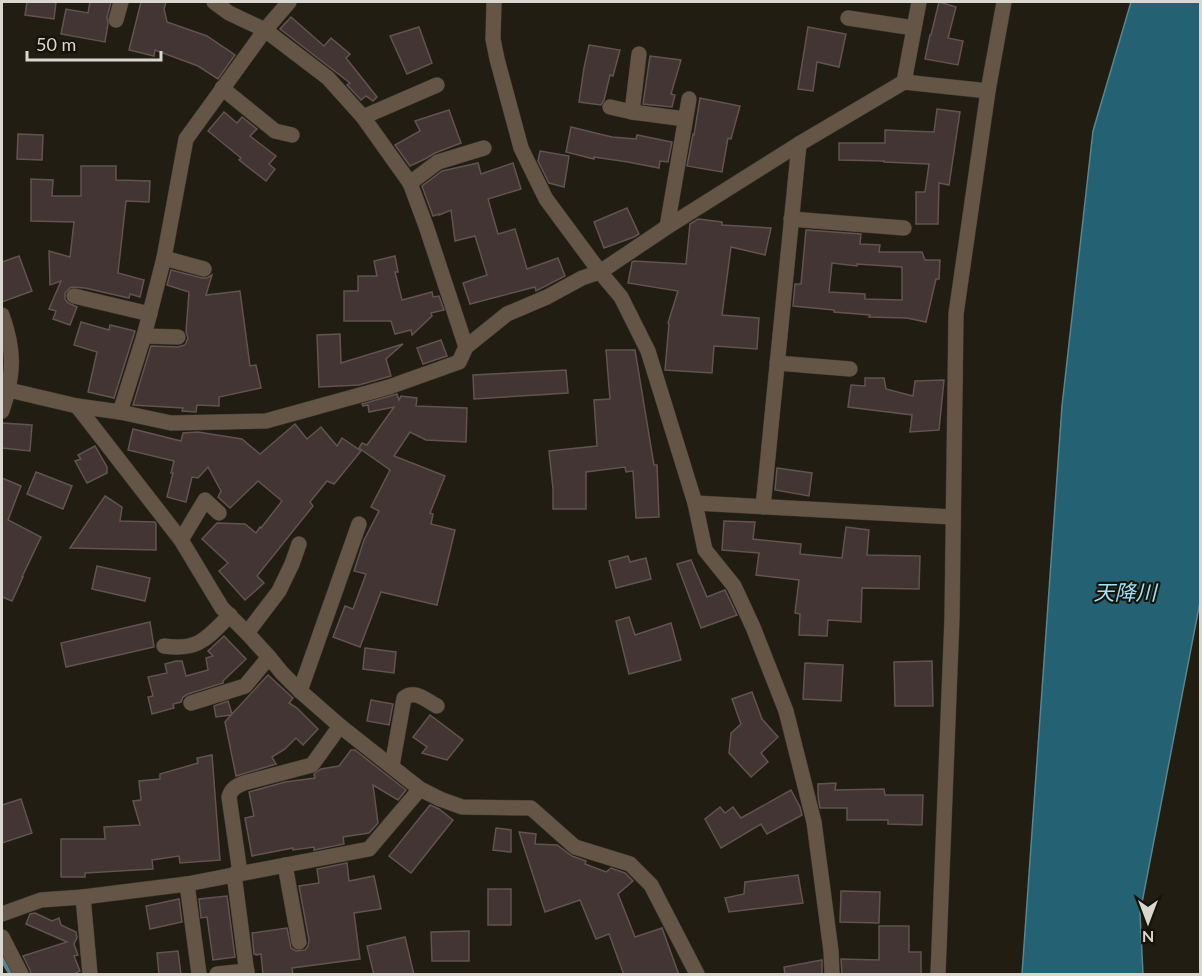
<svg xmlns="http://www.w3.org/2000/svg" width="1202" height="976" viewBox="0 0 1202 976" font-family="Lato,'Noto Sans JP',sans-serif">
	<style>
		.water { fill: #236173; stroke: #5a848f; stroke-width: 1.5 }
		.lines { fill: none; stroke-linecap: round; stroke-linejoin: round }
		.stream { stroke: #5a848f; stroke-width: 5 }
		.building { fill: #433533; stroke: #625351; stroke-width: 1.5; fill-rule: evenodd }
		.minor-casing { stroke: #3b372d; stroke-width: 16 }
		.minor { stroke: #645546; stroke-width: 15 }
		.labels { text-anchor: middle; stroke-width: 4.5; stroke-linejoin: round; paint-order: stroke }
		.water-label { font-size: 21px; font-style: italic; fill: #9be3fb; stroke: #181309 }
	</style>
	<rect width="100%" height="100%" fill="#211d12"/>
	<path class="water" d="M1131 2H1200V602L1140 913 1143 974H1022L1062 406 1093 131Z"/>
	<g class="lines">
		<path class="stream" d="M2 959 11 974"/>
	</g>
	<g class="building">
		<path d="M27 2H56L54 19 25 15Z"/>
		<path d="M90 2H111L107 17 108 24 105 42 61 34 66 9 88 13Z"/>
		<path d="M141 2H166L164 9 167 22 207 36 235 55 218 79 198 66 155 50 154 56 129 50Z"/>
		<path d="M939 2 956 7 948 38 963 41 958 65 925 59 930 35H931Z"/>
		<path d="M291 17 324 46 331 38 350 54 346 58 377 97 373 101 366 96 361 100 347 85 350 83 280 29Z"/>
		<path d="M419 27 432 63 407 74 390 36Z"/>
		<path d="M808 27 846 34 839 67 817 62 813 91 798 89Z"/>
		<path d="M589 45 620 50 613 76 610 75 604 100 601 105 579 102 584 68Z"/>
		<path d="M650 56 681 60 671 94 675 95 672 107 643 104Z"/>
		<path d="M700 98 740 106 731 139 728 138 722 172 687 166 693 134 694 135Z"/>
		<path d="M937 109 960 112 949 185 939 183 938 224H916V192H925L929 164 884 162V161L839 160V143H885V130L934 132Z"/>
		<path d="M449 110 461 143 435 153 425 159 410 166 395 145 420 131 415 121Z"/>
		<path d="M224 112 237 123 242 117 257 129 250 136 276 156 269 164 275 169 266 181 239 160 241 158 208 131Z"/>
		<path d="M571 127 612 137 636 139 637 135 672 142 668 162 660 161 659 168 628 162 594 157V159L566 152Z"/>
		<path d="M18 134 43 135 42 160 17 159Z"/>
		<path d="M540 151 569 156 564 187 549 183 538 161Z"/>
		<path d="M478 163 481 174 513 163 521 189 488 199 498 234 515 229 527 269 558 258 565 276 536 291 535 287 470 304 463 283 487 275 475 236 455 241 451 210 439 215V214L433 216 422 186 442 171Z"/>
		<path d="M81 166H116V180L150 181 149 202 126 201 118 273 144 280 140 297 130 294 129 298 85 288 71 287 65 293V299L68 303 77 307 70 325 53 319 56 311 49 309 61 281 50 285 49 251 70 257 74 222 31 221V179L53 180 52 196H81Z"/>
		<path d="M627 208 639 234 634 237 604 248 594 222Z"/>
		<path d="M698 219 722 222V225L771 228 765 255 731 247 722 315 759 318 757 349 714 346 712 373 665 370 669 324 668 323 678 291 628 283 632 262 634 261 686 264 690 224Z"/>
		<path d="M806 230 861 234 860 244 880 245 879 252H922L925 260H940L939 279H936L926 322 907 318 869 317 870 315 834 312V310L793 306 795 284H801ZM832 263 857 266V264L902 267V300L865 299V294L829 292Z"/>
		<path d="M19 256 32 291 2 302V262Z"/>
		<path d="M395 256 398 272H395L402 300 432 292 433 297 439 296 444 310 431 313 432 316 412 335 411 330 395 334 391 321H344V291H358V276H377L374 261Z"/>
		<path d="M171 270 202 278H207L212 275 206 295 240 291 250 366 256 365 261 388 219 397V406L197 405 196 412 182 411 183 408 133 405 151 346 178 347 185 345 188 338 186 332 189 292 167 285Z"/>
		<path d="M81 322 109 330 110 325 135 331 114 398 88 392 97 352 74 345Z"/>
		<path d="M340 334 341 363 403 344 386 359 391 376 359 385 319 387 317 335Z"/>
		<path d="M441 340 447 356 423 364 417 348Z"/>
		<path d="M606 350H635L654 465H657L659 517 636 518 633 471 626 472 625 467 586 472V509H553V489L549 451 597 446 594 400 610 399Z"/>
		<path d="M566 370 568 393 474 399 473 375Z"/>
		<path d="M865 378H884L886 389 913 396 915 381 944 380 939 430 910 432 912 415 848 407 851 385 865 386Z"/>
		<path d="M397 394 399 400 401 396 417 398 416 406 467 408 466 442 426 440 410 432 394 456 445 476 430 513 433 514 431 524 455 530 437 605 381 592 360 647 333 637 345 606 353 609 366 574 354 571 364 540 379 511 371 507 390 470 359 448 362 443 367 445 394 407 369 412 368 405 363 406 362 404Z"/>
		<path d="M2 423 32 425 30 451 2 448Z"/>
		<path d="M295 424 307 439 321 427 337 446 342 438 361 451 334 484 327 481 310 502 313 506 257 576 264 583 245 600 219 571 228 563 202 539 217 523 245 524 256 533 260 527 261 528 282 501 258 481 230 508 218 497 221 491 208 467 198 478 192 477 186 502 167 497 173 473H171L174 461 128 450 133 429 181 441 183 433 198 432 242 439 260 454Z"/>
		<path d="M95 446 107 467V473L87 483 75 461 81 459 78 455Z"/>
		<path d="M777 468 812 473 809 496 775 490Z"/>
		<path d="M36 472 72 486 63 509 27 494Z"/>
		<path d="M2 478 21 486 8 520 41 537 22 577H23L12 601 2 597Z"/>
		<path d="M105 496 122 507 120 521 155 522 156 524V550L70 548Z"/>
		<path d="M724 521 755 522 753 539 801 544 800 554 842 558 846 527 869 530 867 555 920 556 919 589 862 588 861 622 828 620 827 636 799 635 800 614 795 613 799 580 756 575 759 553 722 550Z"/>
		<path d="M628 556 630 562 646 558 651 579 616 588 609 561Z"/>
		<path d="M691 560 707 597 725 590 737 615 701 628 677 564Z"/>
		<path d="M97 566 150 578 145 601 92 589Z"/>
		<path d="M629 617 635 635 671 623 681 660 629 674 616 621Z"/>
		<path d="M150 622 154 647 66 667 61 643Z"/>
		<path d="M224 636 246 659 223 681V683L188 694 183 697 181 702 173 704 174 708 152 714 148 697 153 696 148 677 167 673 165 664 176 661H182L186 676 208 670 206 658 213 656 208 651Z"/>
		<path d="M365 648 396 652 394 673 363 669Z"/>
		<path d="M932 661 933 706H895L894 662Z"/>
		<path d="M805 663 843 665 841 701 803 699Z"/>
		<path d="M268 675 293 698 289 703 297 708 318 729 303 745 296 738 285 749 272 757 276 764 236 776 225 722 231 715 216 717 214 706 228 701 232 714Z"/>
		<path d="M752 692 762 719 778 737 761 753 768 762 751 777 729 753 731 733 741 724 732 699Z"/>
		<path d="M371 700 393 704 389 725 367 721Z"/>
		<path d="M430 715 463 740 447 760 422 753 427 747 413 737Z"/>
		<path d="M351 750H355L406 790 398 800 373 785 378 823 369 833 343 837 344 844 314 850V847L293 850V848L252 856 245 818 254 816 249 792 285 782 315 778 314 774 321 769 339 766Z"/>
		<path d="M212 755 220 860 180 863 179 856 152 860 153 869 85 873V877H61V839H105L104 827 140 825 133 801 141 800 139 781 160 779V774L198 763 197 758Z"/>
		<path d="M836 783 835 790 884 789 885 795H923L922 825 888 824V820H847V808H820L818 796V784Z"/>
		<path d="M791 790 800 807 802 815 767 834 761 824 721 848 705 819 720 807 725 813 733 807 741 818Z"/>
		<path d="M21 799 32 833 2 843V805Z"/>
		<path d="M430 805 439 809 453 820 411 873 389 856Z"/>
		<path d="M496 828 511 830V852L493 850Z"/>
		<path d="M519 832 536 834 535 844 557 845 572 856 586 861 585 864 606 872 611 868 625 873 633 881 618 894 635 937 662 928 679 975H624L609 934 596 939 580 900 545 912Z"/>
		<path d="M347 863 349 881 374 876 381 909 354 913 360 959 292 968 293 975H263L261 954 256 955V954H254L252 933 287 928 291 948 296 951 305 950 308 946 309 940 299 886 319 883 317 869Z"/>
		<path d="M798 875 803 903 729 912 725 898 744 894 745 882Z"/>
		<rect x="488" y="889" width="23" height="36"/>
		<path d="M841 891 880 892 879 923 840 922Z"/>
		<path d="M227 896 235 957 213 960 207 917 201 918 199 899Z"/>
		<path d="M179 899 182 922 150 929 146 906Z"/>
		<path d="M35 913 52 921 59 918 61 925 76 932 77 938 74 944 78 955 74 956 80 971 72 975H31L30 970 23 956 67 942 26 924 30 914Z"/>
		<path d="M879 926H909V952H921V975H842L841 959 879 960Z"/>
		<path d="M469 931V961H432L431 932Z"/>
		<path d="M405 937 414 975H374L367 946Z"/>
		<path d="M178 951 181 975H159L157 953Z"/>
		<path d="M822 960V975H785L784 967Z"/>
	</g>
	<g class="lines">
		<g class="minor-casing">
			<g id="minor">
				<path d="M289 2 265 30 328 78 363 117 410 183 426 226 466 347"/>
				<path d="M494 2 493 39 497 59 521 148 546 199 600 272 621 297 648 351 695 503 705 550 734 586 753 627 786 711 814 822 831 951 832 974"/>
				<path d="M848 18 914 28"/>
				<path d="M116 20 121 2"/>
				<path d="M904 82 919 2"/>
				<path d="M222 88 275 131 292 135"/>
				<path d="M610 107 632 112 685 119"/>
				<path d="M632 112 639 54"/>
				<path d="M363 117 437 85"/>
				<path d="M410 183 438 162 484 148"/>
				<path d="M791 219 904 228"/>
				<path d="M667 227 689 99"/>
				<path d="M164 258 204 269"/>
				<path d="M74 296 150 314"/>
				<path d="M2 315C15 351 14 375 2 411"/>
				<path d="M144 336 178 337"/>
				<path d="M777 363 850 369"/>
				<path d="M9 390 77 406 120 412 171 423 266 421 389 387 459 362 466 347 507 314 547 297 582 278 600 272 667 227 799 144 904 82 988 91"/>
				<path d="M77 406 181 540 222 608 247 633 269 657 282 673 300 691 340 726 420 789 440 799 462 807 531 808 575 847 630 864 651 885 697 974"/>
				<path d="M120 412 144 336 164 258 186 139 265 30 229 13 214 2"/>
				<path d="M695 503 953 517"/>
				<path d="M763 507 799 144"/>
				<path d="M181 540 205 500 219 513"/>
				<path d="M247 633 279 591 292 564 299 544"/>
				<path d="M164 646C199 651 207 638 230 615"/>
				<path d="M300 691 359 524"/>
				<path d="M191 703 245 686 269 657"/>
				<path d="M392 766 404 698C415 689 427 701 437 706"/>
				<path d="M285 865 299 942"/>
				<path d="M240 873 229 797C231 789 236 786 244 783L312 765 340 726"/>
				<path d="M234 874 247 974"/>
				<path d="M187 884 199 974"/>
				<path d="M83 897 90 974"/>
				<path d="M2 914 41 900 83 897 187 884 369 849 420 789"/>
				<path d="M2 937 21 974"/>
				<path d="M217 974 247 971"/>
				<path d="M938 974 952 618 956 314 988 91 1004 2"/>
			</g>
		</g>
		<use href="#minor" class="minor"/>
	</g>
	<g class="labels">
		<g class="water-label">
			<text x="1125" y="600">天降川</text>
		</g>
	</g>
	<rect width="1202" height="976" fill="none" stroke="#dad7d0" stroke-width="6"/>
	<g transform="translate(1148 922) rotate(180)" stroke="#181309" stroke-width="4.5" paint-order="stroke">
	<path d="M0-4.5L10 22L0 15L-10 22Z" fill="#dad7d0"/>
	<text y="-9" font-size="16" font-weight="bold" text-anchor="middle" fill="#dad7d0">N</text>
	</g>
	<path d="M27 51v9h134v-9" fill="none" stroke="#dad7d0" stroke-width="3"/>
	<text x="36" y="51" font-size="18" fill="#dad7d0" stroke="#181309" stroke-width="4.5" paint-order="stroke">50 m</text>
</svg>
